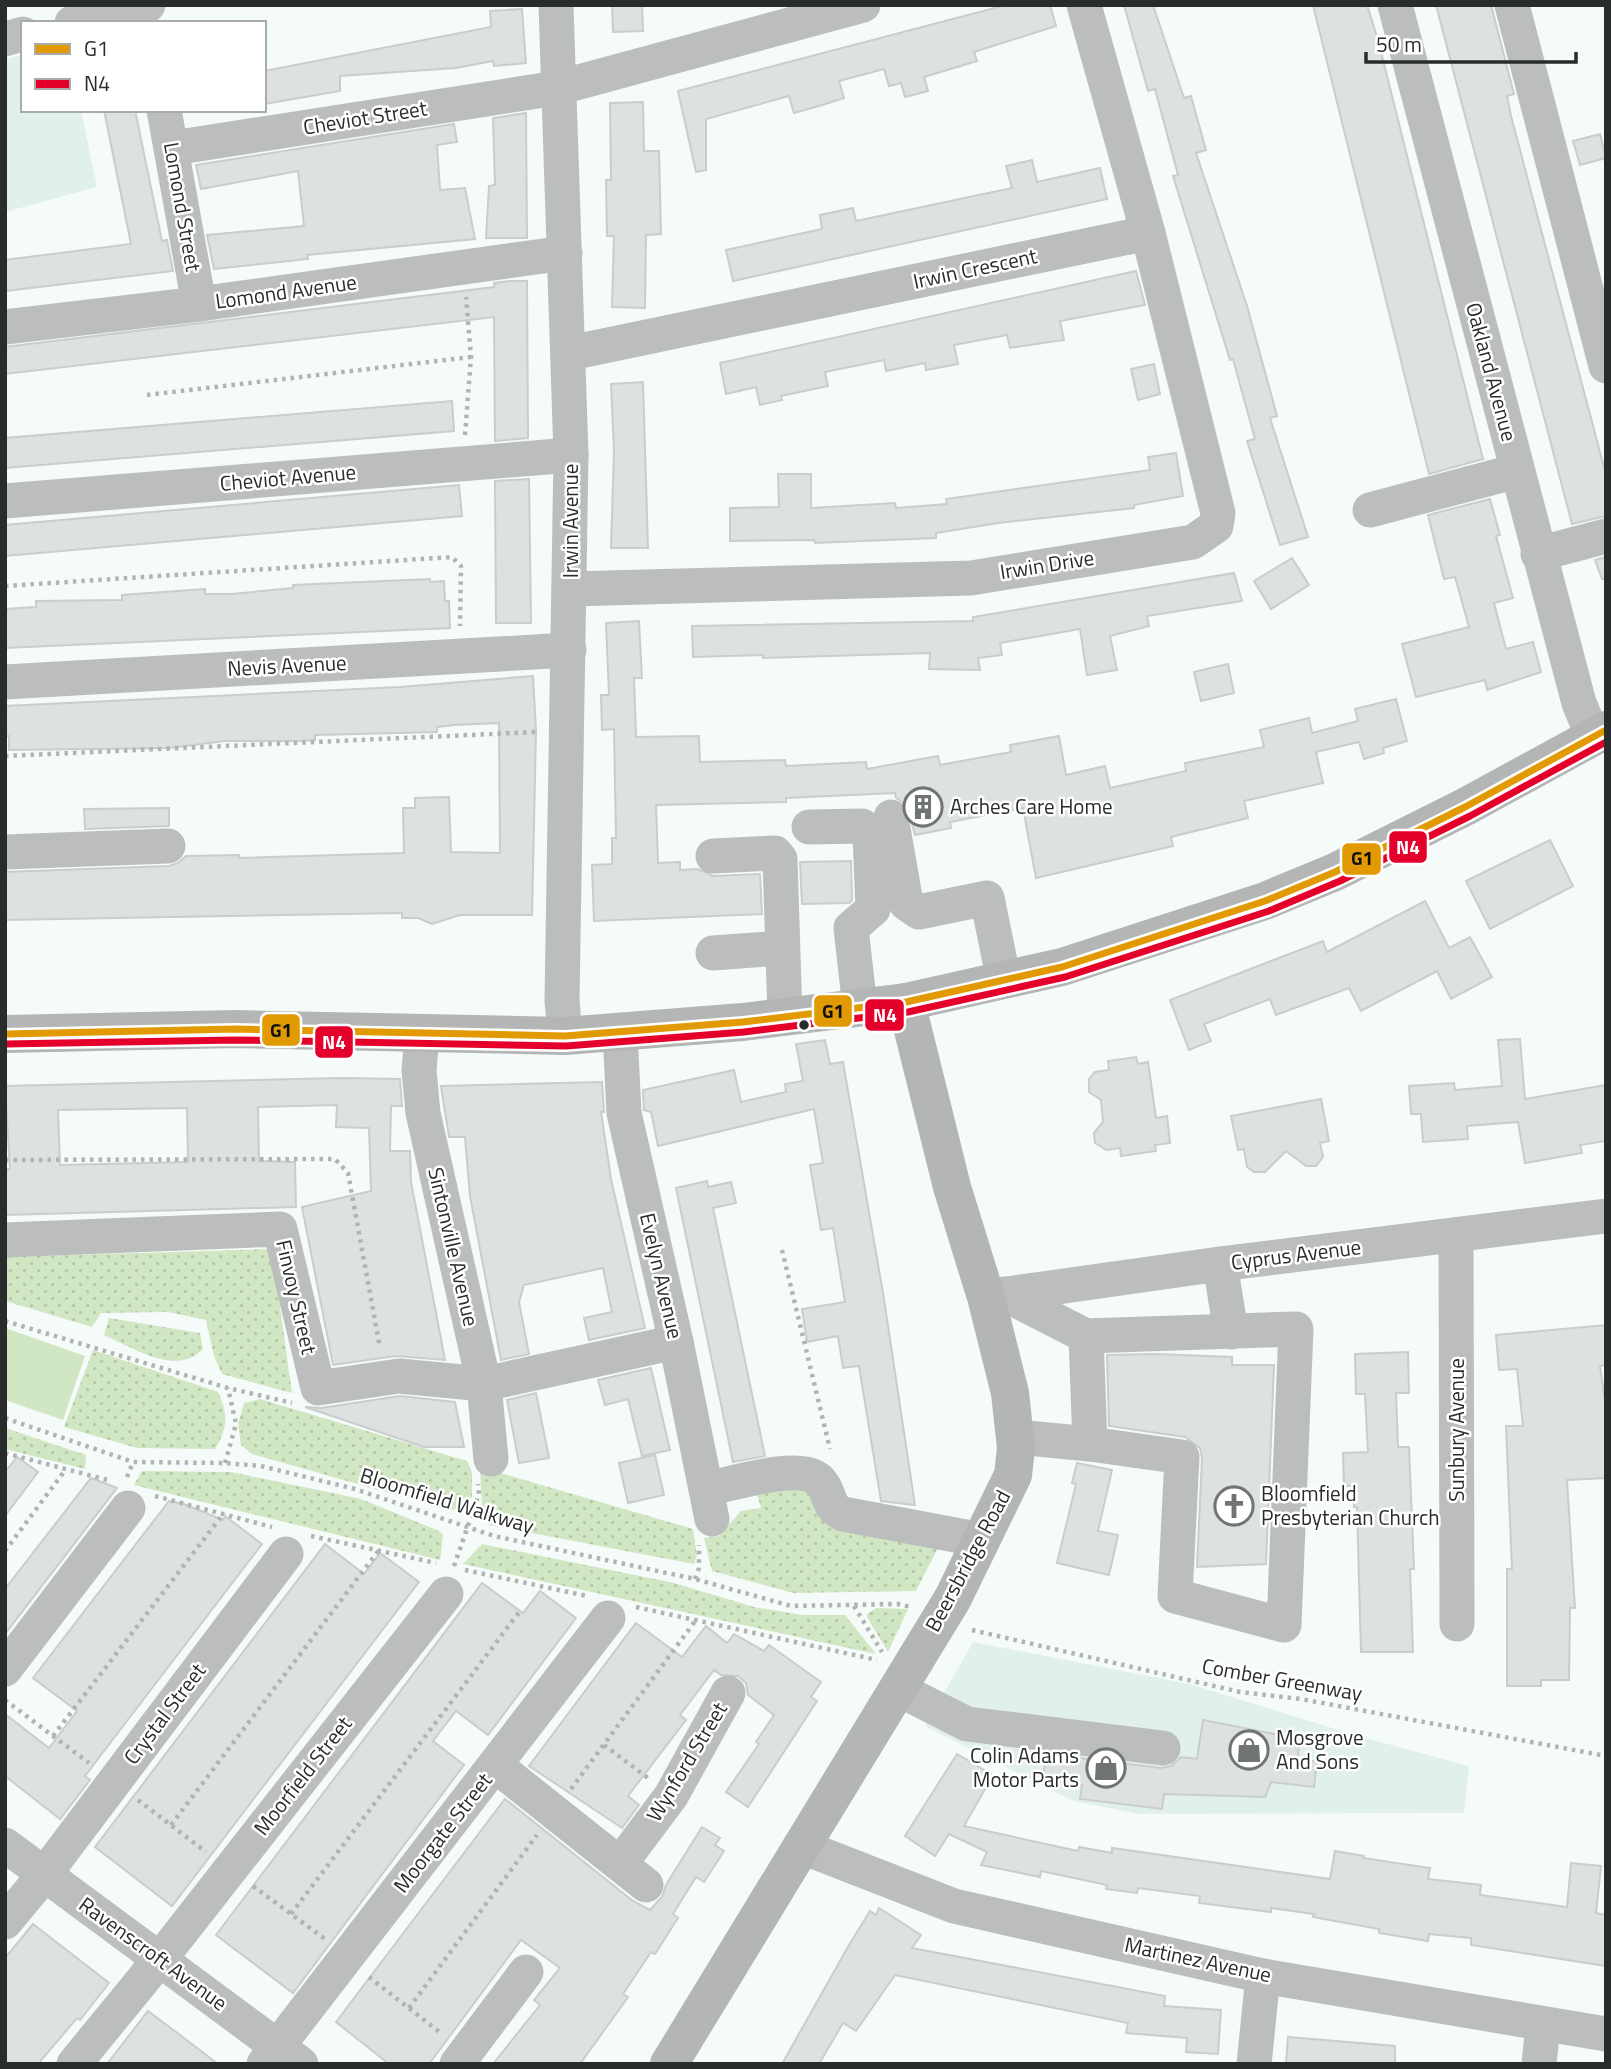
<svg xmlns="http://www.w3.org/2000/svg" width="1611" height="2069" viewBox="0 0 1611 2069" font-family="'Titillium Web',sans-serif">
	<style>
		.built { fill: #e2f0ec }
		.grass { fill: url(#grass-dots) }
		.park { fill: #d1e6c2 }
		.building { fill: #dde2e1; stroke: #c9cdcc; stroke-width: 2; fill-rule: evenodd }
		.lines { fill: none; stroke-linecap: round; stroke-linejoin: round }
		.path { stroke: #b1b4b2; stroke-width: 4.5; stroke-dasharray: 3.5 5; stroke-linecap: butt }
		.minor { stroke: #bcbebd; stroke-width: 35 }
		.major { stroke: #b4b6b5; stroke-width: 38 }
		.bus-1-casing { stroke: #fff; stroke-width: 12 }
		.bus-2-casing { stroke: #fff; stroke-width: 12 }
		.bus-1 { stroke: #e29a04; stroke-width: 7 }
		.bus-2 { stroke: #e4002b; stroke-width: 7 }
		.bus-dot { fill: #282d2b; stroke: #fff; stroke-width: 2.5 }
		.labels { text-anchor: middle; stroke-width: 5; stroke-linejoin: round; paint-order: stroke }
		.street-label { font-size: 21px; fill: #282d2b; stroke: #fff }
		.poi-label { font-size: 21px; fill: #282d2b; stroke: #fff; text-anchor: start }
		.line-badge { stroke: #fff; stroke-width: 2.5 }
		.badge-label { font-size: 19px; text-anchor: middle; font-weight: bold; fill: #fff }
		.pale-badge-label { font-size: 19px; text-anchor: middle; font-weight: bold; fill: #111 }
	</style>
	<defs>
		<pattern id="grass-dots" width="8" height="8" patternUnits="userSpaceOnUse" patternTransform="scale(1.75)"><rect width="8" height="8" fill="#d1e6c2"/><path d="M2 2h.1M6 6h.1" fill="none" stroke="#b3c6a7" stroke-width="1.8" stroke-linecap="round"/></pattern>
	</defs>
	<rect width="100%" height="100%" fill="#f5fbf9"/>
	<g class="built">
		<path d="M23 55V110H81L97 187 5 212V59Z"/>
		<path d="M973 1642 1190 1684 1358 1736 1469 1766 1464 1813 1139 1814 1073 1801 925 1726Z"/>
	</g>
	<g class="grass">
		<path d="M272 1249 292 1393 222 1374 214 1356 206 1320 168 1312 101 1313 92 1327 5 1301V1257Z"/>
		<path d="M109 1318 200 1333 203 1349C177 1377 133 1348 104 1335Z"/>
		<path d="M93 1350 218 1392C228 1414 228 1428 215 1449L137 1448 64 1427Z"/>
		<path d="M260 1399 467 1461 472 1472V1497L462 1509 449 1510 252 1454 241 1445 238 1424 244 1403Z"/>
		<path d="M5 1428 86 1455 85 1469 5 1449Z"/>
		<path d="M480 1467 693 1529 697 1555 694 1564 489 1525 482 1506Z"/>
		<path d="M142 1471 231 1472 361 1499 439 1531 443 1535 440 1560 134 1485Z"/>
		<path d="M793 1477 942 1540 916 1591 793 1593 712 1571 704 1538 719 1536 741 1511 761 1508 754 1484Z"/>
		<path d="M482 1544 674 1583 754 1607 802 1615H845L876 1654 463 1564Z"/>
		<path d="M876 1608 908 1609 888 1652 867 1617V1614Z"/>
	</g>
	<path class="park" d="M5 1328 85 1356 63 1420 5 1400Z"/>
	<g class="building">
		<path d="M612 5H642L643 31 613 32Z"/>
		<path d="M1006 5H1050L1056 26 974 52 977 61 924 77 928 91 905 97 901 83 889 86 884 69 839 81 844 98 819 106 794 113 789 96 706 119V170L696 172 678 91Z"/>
		<path d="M1124 5H1153L1184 98 1191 96 1206 150 1196 153 1247 306 1277 416 1270 418 1308 537 1280 545 1247 441 1255 439 1233 359 1230 360 1173 176 1178 175 1155 89 1148 91Z"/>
		<path d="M1313 5H1367L1378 40 1483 459 1429 474Z"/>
		<path d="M1436 5H1491L1514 94 1507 96 1511 116 1606 475V516L1572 524Z"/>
		<path d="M522 9 526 63 494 66 493 61 456 68 340 76V91L264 104V71L491 27 490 11Z"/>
		<path d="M643 102 644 151H659L661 234 646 235 645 308 612 307 614 236H607L606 180H611L610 103Z"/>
		<path d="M104 110H135L162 241 167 240 173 271 5 291V260L131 244Z"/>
		<path d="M526 113 527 238H486L489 186 495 185 493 118Z"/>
		<path d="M454 124 457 142 437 145 440 190 465 188 475 239 307 255 308 259 214 269 207 235 304 226 298 171 201 189 196 165Z"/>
		<path d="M1600 134 1606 158 1580 165 1573 141Z"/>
		<path d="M1032 160 1037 182 1100 168 1107 199 733 281 726 250 822 229 820 215 853 208 856 221 1012 188 1006 166Z"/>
		<path d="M1136 271 1145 305 1060 321 1064 340 1010 348 1007 335 954 345 958 364 926 370 925 363 886 371 884 360 825 372 828 386 781 396 782 400 760 405 756 387 726 394 720 363Z"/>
		<path d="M510 281H527L528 438 495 441 494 317 5 374V347L494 287V283Z"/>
		<path d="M1154 364 1160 394 1138 400 1131 369Z"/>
		<path d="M643 382 648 548H611L614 451 611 384Z"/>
		<path d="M452 401 454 431 5 468V438Z"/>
		<path d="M1176 453 1183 496 1134 505V508L998 523 936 533V538L815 543 814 540 730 541V508L779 507 778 474H811V508L895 503 896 508 947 504 946 499 1150 470 1148 457Z"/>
		<path d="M529 479 531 623H496L495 481Z"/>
		<path d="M459 485 462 516 5 556V525Z"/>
		<path d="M1490 499 1500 535 1496 536 1513 598 1494 603 1506 649 1533 642 1541 672 1487 690 1485 680 1416 697 1402 644 1469 627 1455 577 1444 579 1428 515Z"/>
		<path d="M1606 557V579H1602L1595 560Z"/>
		<path d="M1292 558 1309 585 1271 609 1254 581Z"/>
		<path d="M1234 573 1242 601 1147 616 1149 626 1110 636 1117 670 1087 675 1080 629 1000 643 1002 655 978 658 980 670 929 669 930 653 763 658V655L693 657 692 626 973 621V617Z"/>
		<path d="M430 579 431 582 444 581 445 601H449L450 628 5 648V609L36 607V601L122 600V595L205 589V594H232L293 588V585Z"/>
		<path d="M639 621 642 678H634L636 737 699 736 700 762 785 760 786 766 866 762 867 769 938 756 940 765 1011 752 1010 745 1059 736 1066 775 1105 766 1110 788 1186 771 1185 763 1264 747 1260 730 1309 718 1312 733 1358 721 1355 709 1396 699 1407 741 1383 748 1384 753 1364 759 1359 742 1316 752 1323 783 1244 801 1248 818 1171 837 1173 846 1036 878 1023 808 950 822 951 828 915 835 907 805 896 798 895 793 786 798V802L656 805 658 863 680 862V870L698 869 713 876 760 874 762 914 594 921 592 865 612 864V838H616L614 729 602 730 601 695H609L606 623Z"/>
		<path d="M1228 664 1234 693 1201 701 1194 672Z"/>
		<path d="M533 676 536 731 532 915H460L432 924 418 918H402V913L5 920V872L169 866 178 863 186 856 239 855V858L404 853 403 808H415V798L449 797 451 852 500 853 499 723 454 725 437 727V732L315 735V740L299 741H225L169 748 9 750V736H5V706L400 687Z"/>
		<path d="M169 808V826L85 829 84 809Z"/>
		<path d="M1550 840 1573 886 1490 929 1466 881Z"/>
		<path d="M851 861 852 900 849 903 802 904 800 862Z"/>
		<path d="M1425 901 1449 948 1470 937 1492 977 1451 999 1437 971 1361 1011 1349 988 1276 1015 1270 999 1204 1024 1211 1041 1189 1050 1170 1000 1323 941 1327 952Z"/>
		<path d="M1520 1039 1525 1099 1606 1085V1141L1580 1145 1582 1153 1525 1163 1518 1122 1467 1126 1468 1139 1423 1142 1421 1114H1411L1409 1086 1454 1083 1455 1090 1502 1086 1498 1040Z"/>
		<path d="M825 1040 830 1064 843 1062 883 1293 915 1505 881 1501 859 1366 843 1368 838 1336 807 1342 802 1309 845 1302 833 1228 821 1230 810 1165 823 1163 814 1109 658 1146 651 1112 644 1110 643 1090 734 1070 741 1102 786 1092 785 1084 803 1081 796 1044Z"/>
		<path d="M1136 1057 1138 1064 1148 1062 1156 1118 1167 1116 1170 1143 1155 1145 1156 1151 1121 1156 1120 1148 1106 1150 1095 1143 1094 1133 1103 1122 1101 1100 1089 1092V1079L1095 1072 1109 1070 1108 1061Z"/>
		<path d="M342 1078 400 1079 402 1106H391L390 1151H410L411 1182 445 1360 396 1356 333 1365 302 1207 371 1191 369 1128 336 1127 337 1105 258 1107 259 1161 295 1162 296 1207 5 1215V1169H10L5 1086ZM187 1108 188 1162 60 1165 58 1110Z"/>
		<path d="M602 1082 604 1112H601L611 1179 645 1328 589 1340 584 1318 612 1312 603 1268 524 1285 519 1302 529 1354 501 1360 470 1196 465 1137H449L441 1086Z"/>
		<path d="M1321 1099 1329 1141 1320 1143 1323 1157 1316 1166H1306L1286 1151 1265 1172H1254L1247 1167 1244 1149 1238 1150 1231 1116Z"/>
		<path d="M707 1181 708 1187 731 1182 736 1203 713 1208 765 1456 733 1462 676 1188Z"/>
		<path d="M1606 1325V1365L1600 1366 1606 1408V1478L1567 1480 1575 1608H1570L1569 1680H1541V1686H1507V1569H1512L1506 1426H1523L1517 1369 1499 1370 1496 1335Z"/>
		<path d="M1408 1352 1409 1393H1396L1398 1447H1409L1414 1569H1410L1413 1652H1361L1357 1507H1354L1353 1486H1344L1343 1453 1368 1452 1365 1394H1356L1355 1354Z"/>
		<path d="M1156 1354 1232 1357V1365H1274L1266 1564 1197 1567 1202 1458 1200 1448 1185 1437 1109 1426 1107 1355Z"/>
		<path d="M651 1368 670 1450 642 1456 628 1399 605 1405 598 1380Z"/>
		<path d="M536 1393 549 1458 519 1463 507 1400Z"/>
		<path d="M400 1396 455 1402 464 1447H424L305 1407 321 1408Z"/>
		<path d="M655 1455 664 1495 628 1503 619 1463Z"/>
		<path d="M17 1457 38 1472 5 1516V1472Z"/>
		<path d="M1077 1463 1112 1470 1098 1531 1118 1535 1109 1575 1057 1563 1076 1484 1072 1483Z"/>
		<path d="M91 1478 117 1488 5 1634V1589Z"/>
		<path d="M169 1501 184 1504 223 1520 225 1516 262 1544 85 1776 90 1780 60 1819 5 1776V1714L49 1748 77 1711 33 1678Z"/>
		<path d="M325 1544 364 1574 380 1553 419 1582 172 1906 95 1847Z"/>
		<path d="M482 1583 523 1613 540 1591 576 1618 488 1735 456 1711 433 1741 464 1765 293 1993 216 1935Z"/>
		<path d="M636 1623 682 1657 706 1626 727 1643 734 1634 764 1651 769 1645 821 1682 811 1697 817 1701 748 1807 726 1792 759 1744 756 1742 774 1715 748 1695 746 1683 738 1676 721 1675 714 1670 680 1715 686 1720 628 1796 639 1805 622 1828 529 1766Z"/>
		<path d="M1203 1720 1300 1739 1297 1762 1317 1761 1314 1787 1271 1782 1265 1797 1164 1794 1162 1809 1080 1799 1082 1785 1043 1780 1046 1754 1161 1768 1171 1766 1181 1757 1197 1759Z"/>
		<path d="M957 1754 993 1775 964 1826 1078 1851 1079 1847 1112 1853V1848L1330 1879 1335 1851 1364 1856 1363 1858 1430 1868 1428 1879 1481 1885 1480 1895 1567 1907 1571 1863 1601 1866 1596 1913 1606 1915V1966L1471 1945V1938L1429 1934 1428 1941 1379 1933V1929L1313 1917 1314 1914 1271 1908V1912L1199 1903 1200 1896 1138 1888 1137 1893 1106 1889 1107 1885 1041 1871 1040 1877 981 1865 987 1852 949 1834 935 1856 905 1836Z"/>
		<path d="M505 1799 633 1901 650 1910 662 1897 666 1885 702 1827 720 1838 715 1845 724 1851 704 1882 696 1877 673 1914 678 1918 664 1940 655 1954 651 1952 623 1994 628 1997 580 2064H493L540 2005 534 2000 560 1968 521 1940 429 2064H389L336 2022Z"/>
		<path d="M879 1908 921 1935 912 1948 1165 1996 1164 2006 1221 2010 1218 2054 1186 2052 1187 2038 1126 2033 1128 2023 895 1975 856 2031 843 2023 819 2064H782L849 1945 870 1911 876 1915Z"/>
		<path d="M33 1924 109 1983 80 2020 77 2018 38 2064H5V1958Z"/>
		<path d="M148 2011 180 2035 218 2064H107Z"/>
		<path d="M1288 2037 1395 2046V2064H1286Z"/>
	</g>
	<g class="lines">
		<g class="path">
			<path d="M147 395 471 357"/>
			<path d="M465 435 471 357 466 297"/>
			<path d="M5 586 452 557 461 566 460 626"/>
			<path d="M5 756 536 732"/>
			<path d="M5 1160 335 1159 348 1173 380 1348"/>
			<path d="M782 1250 830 1449"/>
			<path d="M5 1321 228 1388 292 1403"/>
			<path d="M5 1418 133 1462 225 1463 261 1466 355 1489 494 1536 695 1579 791 1606 898 1604 911 1607"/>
			<path d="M5 1453 111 1481"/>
			<path d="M225 1463 236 1424 228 1388"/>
			<path d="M127 1477 133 1462"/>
			<path d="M155 1496 272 1527"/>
			<path d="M311 1536 436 1563"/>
			<path d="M5 1551 66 1469"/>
			<path d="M454 1566 479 1494 478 1484"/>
			<path d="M465 1570 587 1596"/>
			<path d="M695 1579 699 1568V1545"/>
			<path d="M854 1606 882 1652"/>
			<path d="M636 1607 877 1660"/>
			<path d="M972 1630 1240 1692 1301 1699 1606 1756"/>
			<path d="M5 1700 89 1763"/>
			<path d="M53 1736 224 1513"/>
			<path d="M604 1745 648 1778"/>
			<path d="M571 1789 696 1620"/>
			<path d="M138 1800 206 1852"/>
			<path d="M171 1825 379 1550"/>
			<path d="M253 1886 325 1939"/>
			<path d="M291 1914 520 1611"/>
			<path d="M369 1977 442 2034"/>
			<path d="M409 2008 537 1835"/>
		</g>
		<g class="minor">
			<path d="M556 5 571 455 562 1000 565 1036"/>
			<path d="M1395 5 1579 703 1593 737"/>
			<path d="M1512 5 1606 366"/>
			<path d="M72 23 148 5"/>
			<path d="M5 39 23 34"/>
			<path d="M164 110 199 304"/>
			<path d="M173 148 557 88 863 5"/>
			<path d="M5 327 199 304 565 253"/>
			<path d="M570 353 1148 233 1084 5"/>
			<path d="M5 501 571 455"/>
			<path d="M1370 510 1517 471"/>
			<path d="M1538 554 1606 536"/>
			<path d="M571 589 971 578 1193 542 1216 526 1218 513 1148 233"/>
			<path d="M5 682 569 650"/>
			<path d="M891 817 906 903 919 912 987 898 1004 981"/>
			<path d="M809 827 862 826 870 835 873 909 851 928 860 1008"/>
			<path d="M5 852 168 846"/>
			<path d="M713 856 775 853 780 859 785 1017"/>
			<path d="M713 953 782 948"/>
			<path d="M620 1032 624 1113 676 1342 712 1519"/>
			<path d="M422 1034 419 1070 423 1113 484 1384 491 1459"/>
			<path d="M1456 1235 1457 1624"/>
			<path d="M5 1240 280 1229 318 1388 399 1376 484 1384 676 1342"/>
			<path d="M1220 1264 1231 1332"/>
			<path d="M1004 1294 1086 1336"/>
			<path d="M986 1297 1220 1264 1606 1216"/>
			<path d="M1296 1329 1284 1625 1175 1596 1182 1457 1090 1444 1086 1336Z"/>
			<path d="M1016 1437 1090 1444"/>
			<path d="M706 1489C732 1484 799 1462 819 1480 831 1491 826 1507 843 1514L982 1540"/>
			<path d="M5 1669 128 1508"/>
			<path d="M898 1689 967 1724 1163 1748"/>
			<path d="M495 1765 646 1885"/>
			<path d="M5 1845 301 2064"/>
			<path d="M800 1846 954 1906 1263 1976 1606 2034"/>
			<path d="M620 1864 671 1796 728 1693"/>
			<path d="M5 1922 44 1875 286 1554"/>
			<path d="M74 2064 160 1959 446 1594"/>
			<path d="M264 2064 608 1618"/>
			<path d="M457 2064 526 1972"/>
			<path d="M1254 2064 1263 1976"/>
			<path d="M1539 2064 1543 2025"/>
		</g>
		<g class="major">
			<path d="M5 1034 236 1029 565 1036 743 1022 906 1002 1062 967 1265 901 1335 872 1465 807 1606 730"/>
			<path d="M669 2064 953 1598 1013 1475 1016 1448 1010 1393 986 1297 952 1187 906 1002"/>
		</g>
		<g class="bus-1-casing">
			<path id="bus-1" d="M5 1034 236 1029 565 1036 743 1022 906 1002 1062 967 1265 901 1335 872 1465 807 1606 730"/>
		</g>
		<g class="bus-2-casing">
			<path id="bus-2" d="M5 1044 236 1040 566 1046 744 1032 908 1012 1065 977 1269 911 1340 881 1470 816 1606 742"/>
		</g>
		<use href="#bus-1" class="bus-1"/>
		<use href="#bus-2" class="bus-2"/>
	</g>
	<defs>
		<g id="building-ring" transform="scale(2.0125)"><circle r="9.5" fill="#fff" stroke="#707573" stroke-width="1.5"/><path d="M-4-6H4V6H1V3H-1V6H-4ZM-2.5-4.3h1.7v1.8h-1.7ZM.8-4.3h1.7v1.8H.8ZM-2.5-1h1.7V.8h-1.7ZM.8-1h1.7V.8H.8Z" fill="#707573"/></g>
		<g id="church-ring" transform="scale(2.0125)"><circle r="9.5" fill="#fff" stroke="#707573" stroke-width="1.5"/><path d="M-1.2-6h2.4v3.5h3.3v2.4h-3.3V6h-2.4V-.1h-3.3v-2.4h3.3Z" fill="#707573"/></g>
		<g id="shop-ring" transform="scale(2.0125)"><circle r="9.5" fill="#fff" stroke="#707573" stroke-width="1.5"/><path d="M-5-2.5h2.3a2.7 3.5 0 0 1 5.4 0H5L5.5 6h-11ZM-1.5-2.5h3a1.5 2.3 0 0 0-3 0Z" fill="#707573"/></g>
	</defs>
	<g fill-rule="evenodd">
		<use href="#building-ring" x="923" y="807"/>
		<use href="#church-ring" x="1234" y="1506"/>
		<use href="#shop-ring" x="1249" y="1750"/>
		<use href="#shop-ring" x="1106" y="1768"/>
	</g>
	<circle class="bus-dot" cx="804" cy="1025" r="6"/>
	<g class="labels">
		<g class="street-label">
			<text transform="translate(365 118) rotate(-9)" y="7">Cheviot Street</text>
			<text transform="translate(182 207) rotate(80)" y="7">Lomond Street</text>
			<text transform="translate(975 269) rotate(-12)" y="7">Irwin Crescent</text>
			<text transform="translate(286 292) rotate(-8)" y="7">Lomond Avenue</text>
			<text transform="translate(1491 372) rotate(75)" y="7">Oakland Avenue</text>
			<text transform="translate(288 478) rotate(-5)" y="7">Cheviot Avenue</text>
			<text transform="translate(571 521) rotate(-90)" y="7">Irwin Avenue</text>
			<text transform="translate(1047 565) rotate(-9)" y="7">Irwin Drive</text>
			<text transform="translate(287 666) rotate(-3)" y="7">Nevis Avenue</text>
			<text transform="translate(453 1247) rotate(77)" y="7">Sintonville Avenue</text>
			<text transform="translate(1296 1255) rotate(-7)" y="7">Cyprus Avenue</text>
			<text transform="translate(661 1276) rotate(77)" y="7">Evelyn Avenue</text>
			<text transform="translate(296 1297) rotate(77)" y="7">Finvoy Street</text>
			<text transform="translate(1457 1430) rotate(-90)" y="7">Sunbury Avenue</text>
			<text transform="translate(447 1501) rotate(17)" y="7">Bloomfield Walkway</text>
			<text transform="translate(968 1561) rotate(-62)" y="7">Beersbridge Road</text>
			<text transform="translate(1282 1680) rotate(10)" y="7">Comber Greenway</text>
			<text transform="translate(165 1714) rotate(-53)" y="7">Crystal Street</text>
			<text transform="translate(687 1762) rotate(-59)" y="7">Wynford Street</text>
			<text transform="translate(303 1776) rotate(-52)" y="7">Moorfield Street</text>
			<text transform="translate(443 1833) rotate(-52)" y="7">Moorgate Street</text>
			<text transform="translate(153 1954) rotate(36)" y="7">Ravenscroft Avenue</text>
			<text transform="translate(1198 1960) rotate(12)" y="7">Martinez Avenue</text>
		</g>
		<g class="poi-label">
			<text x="950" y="814">Arches Care Home</text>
			<text x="1261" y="1501">Bloomfield<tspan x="1261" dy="24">Presbyterian Church</tspan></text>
			<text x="1276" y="1745">Mosgrove<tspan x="1276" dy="24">And Sons</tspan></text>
			<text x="1079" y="1763" text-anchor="end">Colin Adams<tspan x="1079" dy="24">Motor Parts</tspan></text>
		</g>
	</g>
	<g class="line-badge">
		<rect x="1388" y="830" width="40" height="34" rx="7" fill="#e4002b"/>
		<rect x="1341" y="842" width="41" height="34" rx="7" fill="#e29a04"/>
		<rect x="813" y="994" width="40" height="34" rx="7" fill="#e29a04"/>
		<rect x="864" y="998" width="41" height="34" rx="7" fill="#e4002b"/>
		<rect x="261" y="1013" width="40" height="34" rx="7" fill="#e29a04"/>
		<rect x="314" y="1025" width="40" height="34" rx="7" fill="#e4002b"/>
	</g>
	<g class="badge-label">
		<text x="1408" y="854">N4</text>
		<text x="885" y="1022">N4</text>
		<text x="334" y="1049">N4</text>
	</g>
	<g class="pale-badge-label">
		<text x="1362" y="865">G1</text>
		<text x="833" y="1018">G1</text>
		<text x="281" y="1037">G1</text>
	</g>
	<rect width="1611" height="2069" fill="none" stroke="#282d2b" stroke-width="14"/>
	<rect x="21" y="21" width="245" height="91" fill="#ffffff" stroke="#a9abaa" stroke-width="2"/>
	<rect x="35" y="44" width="35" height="10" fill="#e29a04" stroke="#a9abaa" stroke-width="2"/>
	<text x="84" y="56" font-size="21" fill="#282d2b">G1</text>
	<rect x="35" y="79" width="35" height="10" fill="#e4002b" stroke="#a9abaa" stroke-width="2"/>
	<text x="84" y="91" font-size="21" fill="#282d2b">N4</text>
	<path d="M1366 52v10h210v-10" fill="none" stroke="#282d2b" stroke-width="3.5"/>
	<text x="1376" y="52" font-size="21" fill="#282d2b" stroke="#ffffff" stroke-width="5" paint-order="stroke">50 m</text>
</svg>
